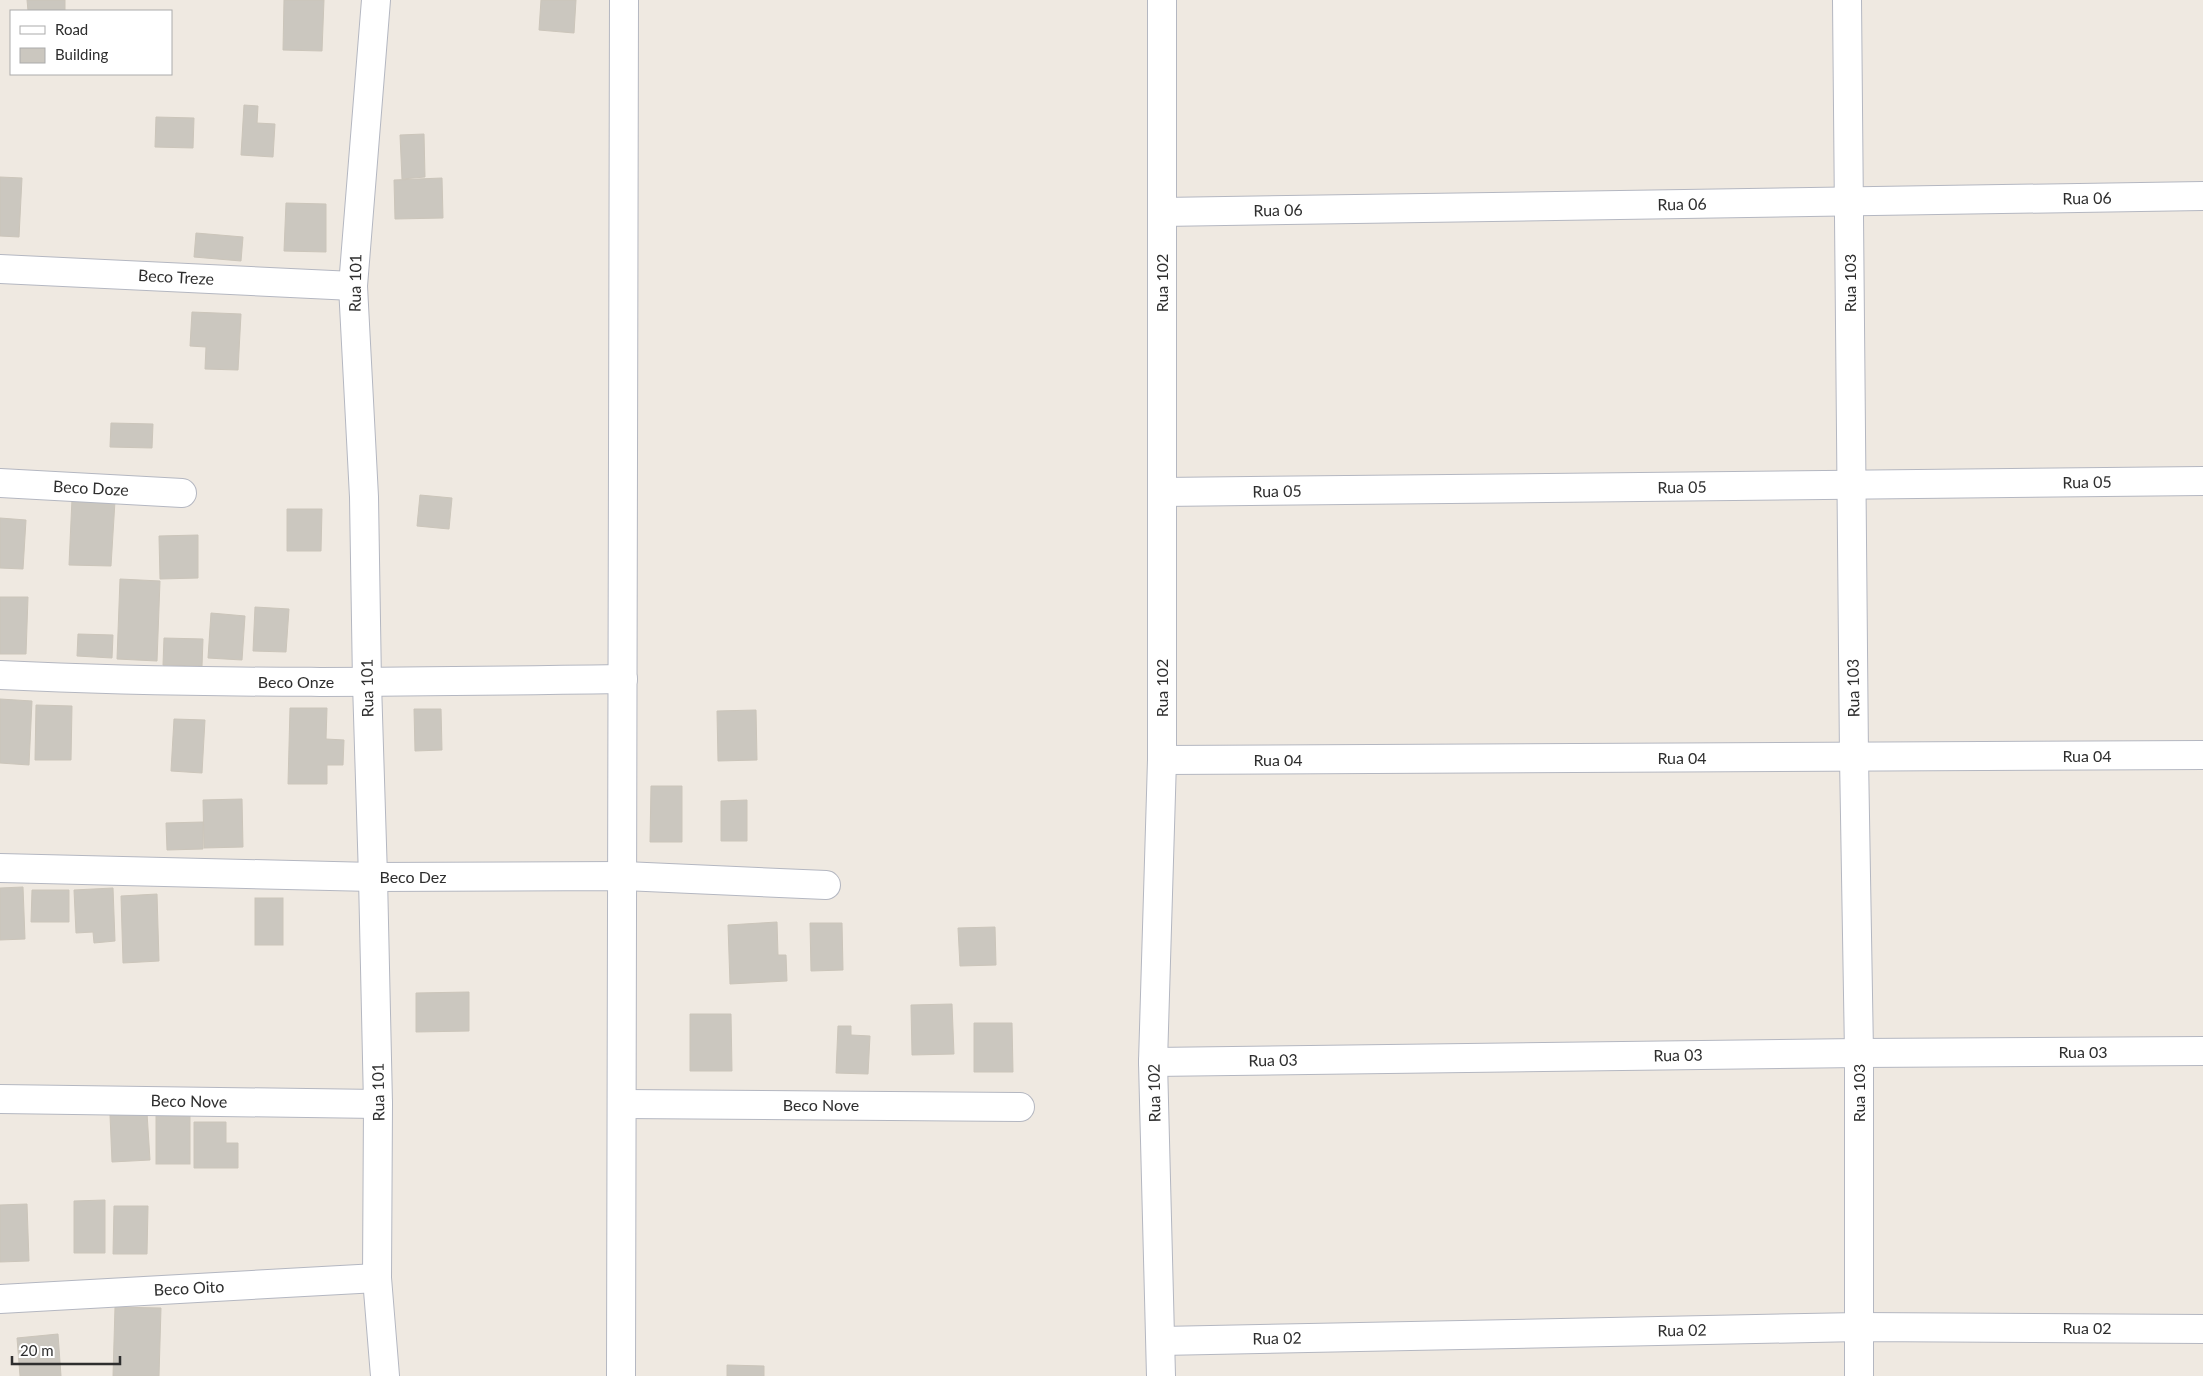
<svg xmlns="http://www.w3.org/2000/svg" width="2203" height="1376" viewBox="0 0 2203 1376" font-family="Lato,sans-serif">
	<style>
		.building { fill: #cbc7bf; stroke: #cbc5ba }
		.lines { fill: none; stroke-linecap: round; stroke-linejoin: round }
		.minor-casing { stroke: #b4b7c1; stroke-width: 30 }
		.minor { stroke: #fff; stroke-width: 28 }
		.labels { text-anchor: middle; stroke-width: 4; stroke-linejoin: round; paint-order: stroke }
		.street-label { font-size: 16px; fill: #2e2e2e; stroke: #fff }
	</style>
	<rect width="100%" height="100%" fill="#efe9e1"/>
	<g class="building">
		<path d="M27 0H65V11H28Z"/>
		<path d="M284 0H324L322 51 283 50Z"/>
		<path d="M541 0H576L574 33 539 30Z"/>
		<path d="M244 105 258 106 257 123 275 124 273 157 241 155Z"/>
		<path d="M156 117 194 118 193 148 155 147Z"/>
		<path d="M424 134 425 177 402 179 400 135Z"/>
		<path d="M0 177 22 178 19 237 0 236Z"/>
		<path d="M442 178 443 218 395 219 394 180Z"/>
		<path d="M286 203 326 204V252L284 251Z"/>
		<path d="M196 233 243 237 241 261 194 257Z"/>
		<path d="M192 312 241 314 238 370 205 369 206 347 190 346Z"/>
		<path d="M111 423 153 424 152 448 110 447Z"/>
		<path d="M420 495 452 498 449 529 417 526Z"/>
		<path d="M72 499 115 501 111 566 69 565Z"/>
		<path d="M287 509H322L321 551H287Z"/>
		<path d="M0 518 26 520 23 569 0 568Z"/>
		<path d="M198 535V578L160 579 159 536Z"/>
		<path d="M120 579 160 581 157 661 117 659Z"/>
		<path d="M0 597H28L26 654H0Z"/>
		<path d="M255 607 289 609 286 652 253 651Z"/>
		<path d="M211 613 245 616 242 660 208 658Z"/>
		<path d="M78 634 113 635 112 658 77 656Z"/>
		<path d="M164 638 203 639 202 666 163 665Z"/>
		<path d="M0 699 32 701 29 765 0 763Z"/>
		<path d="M36 705 72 706 71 760H35Z"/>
		<path d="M290 708H327L326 739 344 740 343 765H327V784H288Z"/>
		<path d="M414 709H441L442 750 415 751Z"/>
		<path d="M756 710 757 760 718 761 717 711Z"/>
		<path d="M174 719 205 720 202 773 171 771Z"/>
		<path d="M651 786H682V842H650Z"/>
		<path d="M242 799 243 847 204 848 203 800Z"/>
		<path d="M747 800V841H721V801Z"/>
		<path d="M203 822V849L167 850 166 823Z"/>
		<path d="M23 887 25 939 0 940V888Z"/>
		<path d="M113 888 115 941 94 943 93 932 76 933 74 890Z"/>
		<path d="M32 890H69V922H31Z"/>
		<path d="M157 894 159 961 123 963 121 896Z"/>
		<rect x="255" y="898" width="28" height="47"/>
		<path d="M777 922 778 955H786L787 981 730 984 728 925Z"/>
		<path d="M810 923H842L843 970 811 971Z"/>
		<path d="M995 927 996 965 960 966 958 928Z"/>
		<path d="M469 992V1031L416 1032V993Z"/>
		<path d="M952 1004 954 1054 912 1055 911 1005Z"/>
		<path d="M690 1014H731L732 1071H690Z"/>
		<path d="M974 1023H1012L1013 1072H974Z"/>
		<path d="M838 1026H851V1035L870 1036 868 1074 836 1073Z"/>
		<path d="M147 1113 150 1160 112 1162 110 1115Z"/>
		<rect x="156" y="1115" width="34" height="49"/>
		<path d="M194 1122H226V1143H238V1168H194Z"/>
		<path d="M105 1200V1253H74V1201Z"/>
		<path d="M27 1204 29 1261 0 1262V1205Z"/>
		<path d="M114 1206H148L147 1254H113Z"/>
		<path d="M115 1307 161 1308 159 1376H113Z"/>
		<path d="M58 1334 61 1376H20L17 1338Z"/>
		<path d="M727 1365 764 1366V1376H727Z"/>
	</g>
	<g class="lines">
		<g class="minor-casing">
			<g id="minor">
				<path d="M376 0 353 286 364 497 367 683 373 877 378 1104 377 1278 385 1376"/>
				<path d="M1847 0 1854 757 1859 1053V1376"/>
				<path d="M1162 212 2203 196"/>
				<path d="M0 269 353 286"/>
				<path d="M0 483 182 493"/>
				<path d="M1162 492 2203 481"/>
				<path d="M0 675C208 685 415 682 623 679"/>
				<path d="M1162 760 2203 755"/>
				<path d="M0 868 373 877 624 876 826 885"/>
				<path d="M1153 1062 1859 1053 2203 1051"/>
				<path d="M0 1099 378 1104"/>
				<path d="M623 1104 1020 1107"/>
				<path d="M0 1299 377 1278"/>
				<path d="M1161 1341 1859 1327 2203 1329"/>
				<path d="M621 1376 624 0"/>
				<path d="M1161 1376 1153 1062 1162 760V0"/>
			</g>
		</g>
		<use href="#minor" class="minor"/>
	</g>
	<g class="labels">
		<g class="street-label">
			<text transform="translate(2087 198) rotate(-1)" y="6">Rua 06</text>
			<text transform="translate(1682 204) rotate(-1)" y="6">Rua 06</text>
			<text transform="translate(1278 210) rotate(-1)" y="6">Rua 06</text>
			<text transform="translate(176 277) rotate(3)" y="6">Beco Treze</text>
			<text transform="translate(355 283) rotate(-89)" y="6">Rua 101</text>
			<text transform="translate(1162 283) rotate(-90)" y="6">Rua 102</text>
			<text transform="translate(1850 283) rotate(-90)" y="6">Rua 103</text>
			<text transform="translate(2087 482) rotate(-1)" y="6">Rua 05</text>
			<text transform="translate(1682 487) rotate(-1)" y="6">Rua 05</text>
			<text transform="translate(91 488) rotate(3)" y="6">Beco Doze</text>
			<text transform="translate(1277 491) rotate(-1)" y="6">Rua 05</text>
			<text x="296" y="688">Beco Onze</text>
			<text transform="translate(367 688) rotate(-91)" y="6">Rua 101</text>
			<text transform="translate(1162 688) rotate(-90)" y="6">Rua 102</text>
			<text transform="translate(1853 688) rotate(-91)" y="6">Rua 103</text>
			<text x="2087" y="762">Rua 04</text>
			<text x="1682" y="764">Rua 04</text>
			<text x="1278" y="766">Rua 04</text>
			<text x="413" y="883">Beco Dez</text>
			<text x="2083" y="1058">Rua 03</text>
			<text transform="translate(1678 1055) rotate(-1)" y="6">Rua 03</text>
			<text transform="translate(1273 1060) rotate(-1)" y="6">Rua 03</text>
			<text transform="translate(378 1092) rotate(-91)" y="6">Rua 101</text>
			<text transform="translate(1154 1093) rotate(-91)" y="6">Rua 102</text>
			<text transform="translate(1859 1093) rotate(-90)" y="6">Rua 103</text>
			<text transform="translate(189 1101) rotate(1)" y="6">Beco Nove</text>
			<text x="821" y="1111">Beco Nove</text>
			<text transform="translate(189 1288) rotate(-3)" y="6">Beco Oito</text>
			<text x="2087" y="1334">Rua 02</text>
			<text transform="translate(1682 1330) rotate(-1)" y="6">Rua 02</text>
			<text transform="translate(1277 1338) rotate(-1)" y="6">Rua 02</text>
		</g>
	</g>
	<rect x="10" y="10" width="162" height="65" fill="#ffffff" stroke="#ababab"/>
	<rect x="20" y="26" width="25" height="8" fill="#ffffff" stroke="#ababab"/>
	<text x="55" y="35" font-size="15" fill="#2e2e2e">Road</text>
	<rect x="20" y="48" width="25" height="15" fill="#cbc7bf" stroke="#ababab"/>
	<text x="55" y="60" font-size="15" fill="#2e2e2e">Building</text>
	<path d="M12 1356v8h108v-8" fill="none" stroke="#2e2e2e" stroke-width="2.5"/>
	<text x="20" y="1356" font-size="15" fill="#2e2e2e" stroke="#ffffff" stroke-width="4" paint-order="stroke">20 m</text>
</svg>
